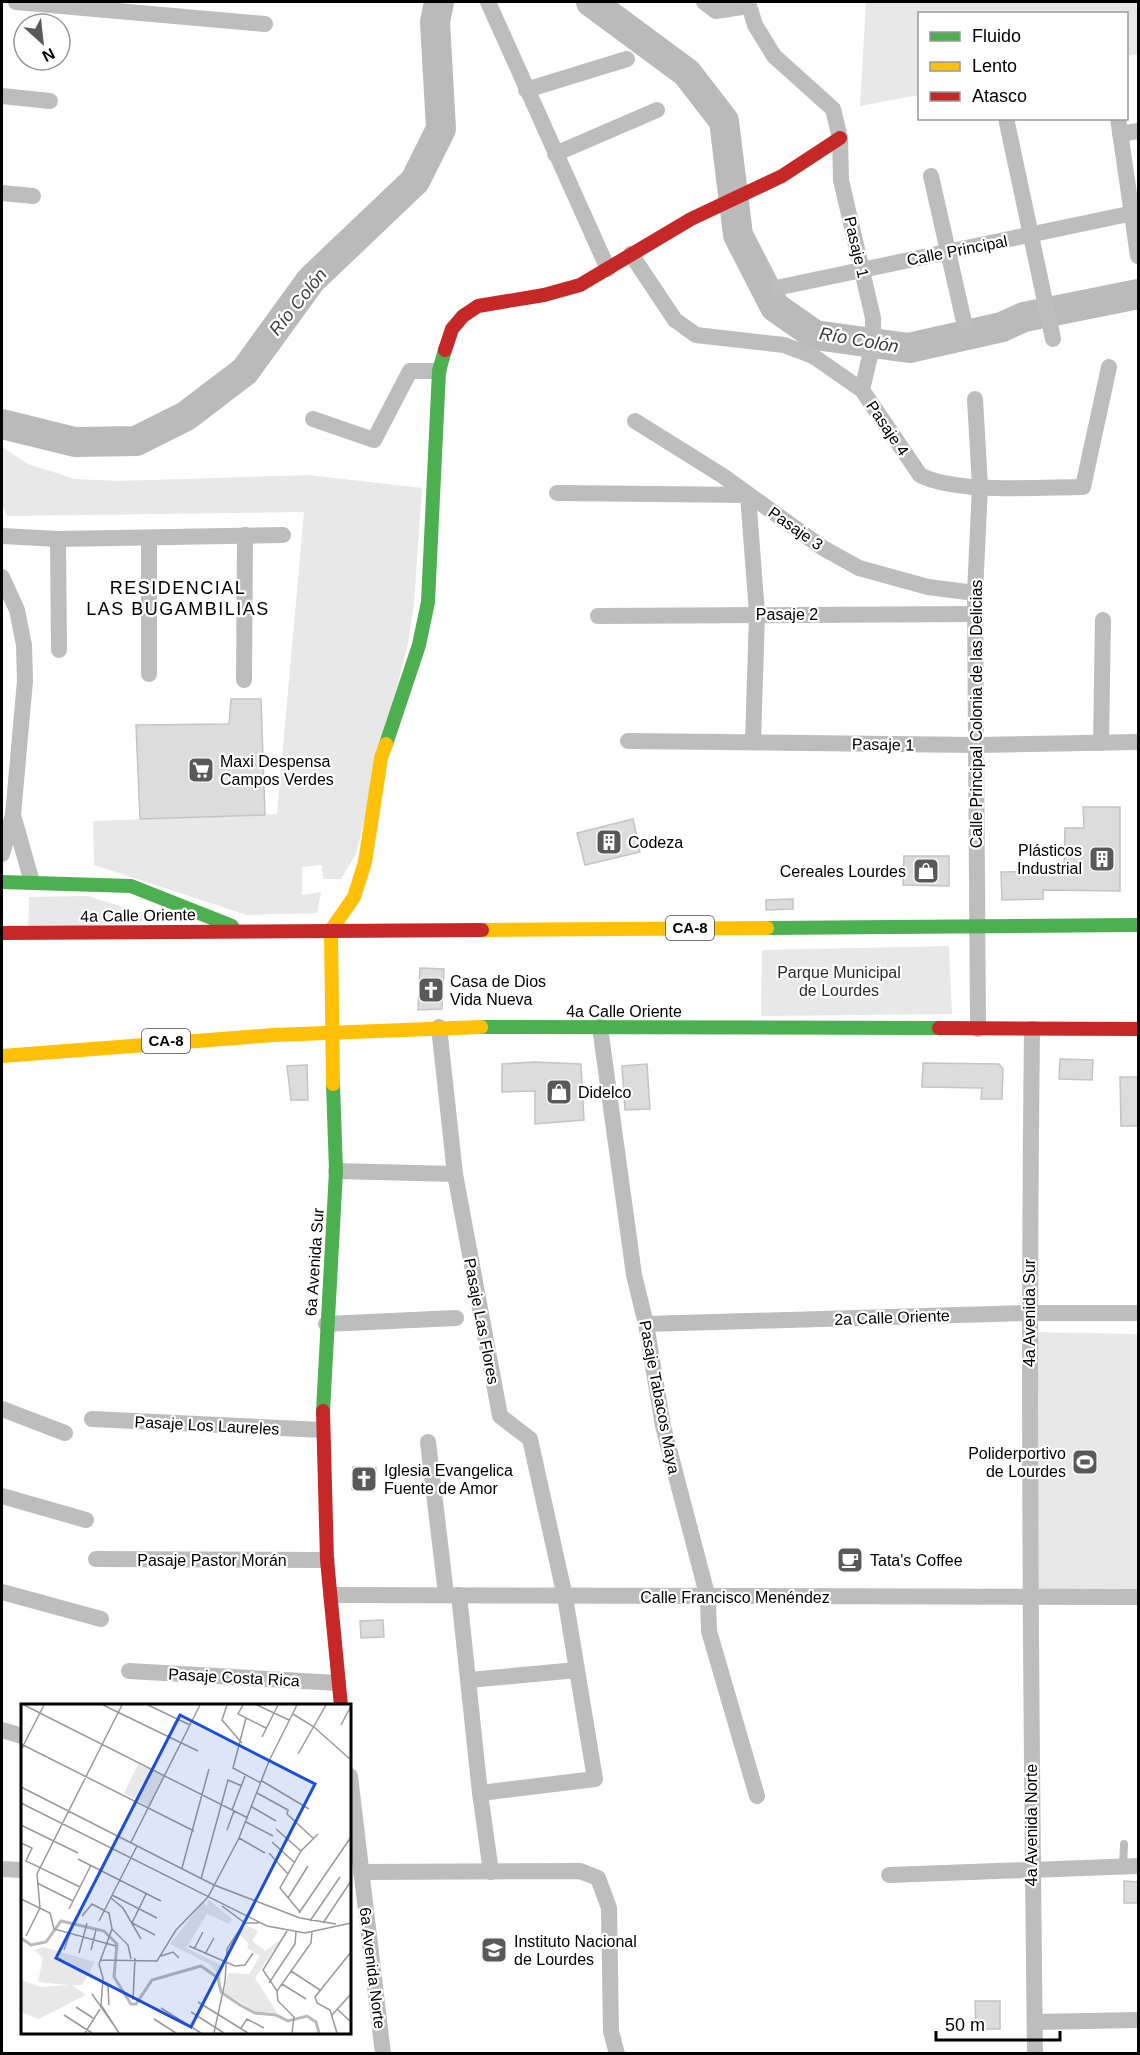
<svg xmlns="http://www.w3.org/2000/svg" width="1140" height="2055" viewBox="0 0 1140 2055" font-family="Helvetica,sans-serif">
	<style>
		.green { fill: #e8e8e8 }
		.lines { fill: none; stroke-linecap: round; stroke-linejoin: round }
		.river { stroke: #bababa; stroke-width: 30 }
		.building { fill: #dcdcdc; stroke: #c4c4c4; stroke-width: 1.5 }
		.lane { stroke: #bdbdbd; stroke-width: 8 }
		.street { stroke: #bdbdbd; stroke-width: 16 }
		.fast { stroke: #4caf50; stroke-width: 14 }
		.slow { stroke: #ffc107; stroke-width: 14 }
		.jam { stroke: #c62828; stroke-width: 14 }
		.labels { text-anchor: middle; stroke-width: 4.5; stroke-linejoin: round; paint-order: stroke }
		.shield { fill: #fff; stroke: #4c4c4c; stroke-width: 1.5 }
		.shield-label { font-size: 15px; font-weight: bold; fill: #000 }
		.street-label { font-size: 16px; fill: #000; stroke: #fff }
		.poi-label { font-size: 16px; fill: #000; stroke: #fff; text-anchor: start }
		.park-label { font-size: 16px; fill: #2d2d2d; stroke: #fff }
		.water-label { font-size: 18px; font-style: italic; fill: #3e3e3e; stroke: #fff }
		.neighbourhood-label { font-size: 18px; letter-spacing: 1.5px; fill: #000; stroke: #fff }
		.inset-river { fill: none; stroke: #bababa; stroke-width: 3 }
		.inset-road { fill: none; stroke: #999; stroke-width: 1.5 }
		.view { fill: #1d4ed8; fill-opacity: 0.15; stroke: #1d4ed8; stroke-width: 3 }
		.inset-edge { fill: none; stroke: #000; stroke-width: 3 }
	</style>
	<rect width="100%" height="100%" fill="#fff"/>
	<g class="green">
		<path d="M866 2H1138V54L1127 56 1126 14H920L919 95 860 106Z"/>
		<path d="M2 447 28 464 75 479 118 481 308 475 422 488 414 604 408 643 356 854 341 879H323L322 865 302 867V895L321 892 317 913 247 915 94 865 93 821 277 814 304 512 7 516 2 505Z"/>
		<path d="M88 896 164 920 28 930 29 897Z"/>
		<path d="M949 946 952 1014 761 1016 762 950Z"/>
		<path d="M1026 1332 1138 1334V1591L1036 1597Z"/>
	</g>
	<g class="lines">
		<g class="river">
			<path d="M591 2 687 73 724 121 738 235 775 307 815 335 909 348 1002 327 1024 317 1138 294"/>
			<path d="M2 424 75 442 136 441 186 416 245 371 311 280 415 181 441 129 435 22 439 2"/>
		</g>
	</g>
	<g class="building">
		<path d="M231 699H261L265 815 140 819 136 725 229 724Z"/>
		<path d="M1083 807H1120V891L1043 890V899L1002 900 1001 872 1064 871 1065 828H1084Z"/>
		<path d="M633 819 640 852 585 865 577 833Z"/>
		<path d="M904 856H949V886L903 885Z"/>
		<path d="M793 899V909L766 910V900Z"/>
		<path d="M420 968 444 969 442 1009 418 1010Z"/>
		<path d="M1060 1059 1093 1060 1092 1080 1059 1079Z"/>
		<path d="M534 1062 581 1064 584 1120 535 1124V1091L502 1092V1064Z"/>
		<path d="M923 1063 999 1064 1003 1069 1002 1099H981L982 1088 922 1087Z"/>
		<path d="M647 1064 650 1109 625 1110 622 1066Z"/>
		<path d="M307 1065 308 1100H291L287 1066Z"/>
		<path d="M1120 1077H1138V1126H1121Z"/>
		<path d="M353 1467 376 1468 374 1491 352 1490Z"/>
		<path d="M383 1620 384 1637 361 1638 360 1621Z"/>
		<path d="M1124 1881 1138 1882V1903H1124Z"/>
		<path d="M975 2001H1000V2029H976Z"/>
	</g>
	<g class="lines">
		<path class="lane" d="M1123 1867 1124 1844"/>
		<g class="street">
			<path d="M16 2 265 24"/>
			<path d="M488 2 608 269"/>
			<path d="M704 2 716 11 748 6"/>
			<path d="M748 2 755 25 774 56 833 109 840 138 841 180 873 318V343L862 390"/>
			<path d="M526 90 627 59"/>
			<path d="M2 96 50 101"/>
			<path d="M1006 118 1053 339"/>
			<path d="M1118 118 1138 256"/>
			<path d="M1120 134 1138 131"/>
			<path d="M555 154 657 110"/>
			<path d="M931 176 964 322"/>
			<path d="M2 193 33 196"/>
			<path d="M631 254 675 320 696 335 784 345 813 356 862 390 920 475C956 494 1040 487 1083 487L1109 367"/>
			<path d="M776 288 1138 212"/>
			<path d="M975 399 980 486 975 593 978 1029"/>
			<path d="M313 419 374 440 410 371H439"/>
			<path d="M635 421 723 476 823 548 859 568 928 587 975 593"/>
			<path d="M557 493 748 495 757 614 753 741"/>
			<path d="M2 536 58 539 283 535"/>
			<path d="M149 538V674"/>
			<path d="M58 539 59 650"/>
			<path d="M2 577 17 610 24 645 25 681 13 815 2 854"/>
			<path d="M598 616 975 614"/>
			<path d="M244 680 245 535"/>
			<path d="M628 741 975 745 1138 742"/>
			<path d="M1101 743 1103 620"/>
			<path d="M13 815 32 882"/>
			<path d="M439 1027 455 1174 500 1416 530 1439 565 1597 595 1779 480 1793"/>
			<path d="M600 1027 634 1275 646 1324 663 1426 708 1598 709 1631 757 1796"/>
			<path d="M1032 1029C1028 1371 1031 1712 1035 2054"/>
			<path d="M336 1171 455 1174"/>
			<path d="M326 1324 456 1318"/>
			<path d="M646 1324 1028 1313H1138"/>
			<path d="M2 1409 65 1433"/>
			<path d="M92 1419 322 1430"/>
			<path d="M428 1442 446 1594"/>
			<path d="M2 1496 86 1520"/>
			<path d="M96 1559 327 1560"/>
			<path d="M2 1592 101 1619"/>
			<path d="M331 1595 1138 1597"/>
			<path d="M459 1595 480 1793 491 1872"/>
			<path d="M129 1671 338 1683"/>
			<path d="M469 1680 577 1670"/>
			<path d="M2 1730 22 1736"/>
			<path d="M350 1776 383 2054"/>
			<path d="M2 1869 22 1870"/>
			<path d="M361 1872 580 1871 598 1878 609 1908 611 2031 617 2054"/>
			<path d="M889 1875 1138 1866"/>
			<path d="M1035 2022 1138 2020"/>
		</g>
		<g class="fast">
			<path d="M386 744 419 645 428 602 439 371 445 350"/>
			<path d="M2 882 131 886 232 926"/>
			<path d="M767 928 1138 925"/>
			<path d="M481 1027 939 1028"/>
			<path d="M323 1411 336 1171 333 1084"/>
		</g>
		<g class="slow">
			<path d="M482 930 767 928"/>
			<path d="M2 1056 274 1035 481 1027"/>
			<path d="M333 1084 331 930 354 897 365 862 381 758 386 744"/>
		</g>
		<g class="jam">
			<path d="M445 350 452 329 463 316 478 306 544 295 580 285 691 219 782 176 840 138"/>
			<path d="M2 933 482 930"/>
			<path d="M939 1028 1138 1029"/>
			<path d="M323 1411 327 1560 341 1706"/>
		</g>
	</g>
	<defs>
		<g id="supermarket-square" transform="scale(1.35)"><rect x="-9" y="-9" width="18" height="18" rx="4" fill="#595959" stroke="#fff"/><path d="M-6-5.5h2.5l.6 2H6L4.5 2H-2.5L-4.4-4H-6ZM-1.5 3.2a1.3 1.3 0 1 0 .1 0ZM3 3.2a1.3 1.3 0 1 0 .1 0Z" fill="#fff"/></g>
		<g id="building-square" transform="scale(1.35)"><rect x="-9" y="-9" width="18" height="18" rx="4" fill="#595959" stroke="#fff"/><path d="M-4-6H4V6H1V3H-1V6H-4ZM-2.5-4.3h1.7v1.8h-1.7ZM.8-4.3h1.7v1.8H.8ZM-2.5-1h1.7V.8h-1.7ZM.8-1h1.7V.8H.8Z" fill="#fff"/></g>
		<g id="shop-square" transform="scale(1.35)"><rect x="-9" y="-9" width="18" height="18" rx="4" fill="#595959" stroke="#fff"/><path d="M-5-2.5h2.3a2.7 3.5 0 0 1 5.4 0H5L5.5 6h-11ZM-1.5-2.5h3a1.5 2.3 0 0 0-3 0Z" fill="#fff"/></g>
		<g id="church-square" transform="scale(1.35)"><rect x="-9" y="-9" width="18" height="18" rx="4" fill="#595959" stroke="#fff"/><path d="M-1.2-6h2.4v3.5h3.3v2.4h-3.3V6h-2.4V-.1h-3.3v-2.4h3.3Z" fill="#fff"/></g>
		<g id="stadium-square" transform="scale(1.35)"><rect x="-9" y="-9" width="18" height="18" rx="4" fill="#595959" stroke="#fff"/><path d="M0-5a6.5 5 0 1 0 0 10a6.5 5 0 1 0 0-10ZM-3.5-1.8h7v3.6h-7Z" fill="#fff"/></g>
		<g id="cafe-square" transform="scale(1.35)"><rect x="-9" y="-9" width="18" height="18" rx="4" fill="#595959" stroke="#fff"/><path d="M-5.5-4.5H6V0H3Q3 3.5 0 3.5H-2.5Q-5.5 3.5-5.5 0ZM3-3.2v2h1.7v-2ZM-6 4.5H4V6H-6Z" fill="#fff"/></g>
		<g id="school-square" transform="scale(1.35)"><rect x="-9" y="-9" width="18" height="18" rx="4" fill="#595959" stroke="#fff"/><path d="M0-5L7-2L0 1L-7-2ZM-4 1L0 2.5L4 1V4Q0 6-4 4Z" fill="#fff"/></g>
	</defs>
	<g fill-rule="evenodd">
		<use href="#supermarket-square" x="201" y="770"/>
		<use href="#building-square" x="609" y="842"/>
		<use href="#building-square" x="1102" y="859"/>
		<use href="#shop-square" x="926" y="871"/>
		<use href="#church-square" x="431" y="990"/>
		<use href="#shop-square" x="559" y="1092"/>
		<use href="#stadium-square" x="1085" y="1462"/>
		<use href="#church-square" x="364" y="1479"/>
		<use href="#cafe-square" x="850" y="1560"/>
		<use href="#school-square" x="494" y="1950"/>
	</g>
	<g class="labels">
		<g class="shield">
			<rect x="666" y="916" width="48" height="24" rx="4.5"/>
			<rect x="142" y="1029" width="48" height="24" rx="4.5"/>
		</g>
		<g class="shield-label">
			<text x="690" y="933">CA-8</text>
			<text x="166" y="1046">CA-8</text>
		</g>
		<g class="street-label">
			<text transform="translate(857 247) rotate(77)" y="6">Pasaje 1</text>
			<text transform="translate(957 250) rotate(-11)" y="6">Calle Principal</text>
			<text transform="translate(888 428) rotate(56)" y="6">Pasaje 4</text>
			<text transform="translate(796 528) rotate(35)" y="6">Pasaje 3</text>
			<text x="787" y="620">Pasaje 2</text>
			<text transform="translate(976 714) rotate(-90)" y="6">Calle Principal Colonia de las Delicias</text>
			<text transform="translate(883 744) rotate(1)" y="6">Pasaje 1</text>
			<text transform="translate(138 915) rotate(-1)" y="6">4a Calle Oriente</text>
			<text x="624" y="1017">4a Calle Oriente</text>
			<text transform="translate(314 1262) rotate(-86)" y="6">6a Avenida Sur</text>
			<text transform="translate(1029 1313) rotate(-90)" y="6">4a Avenida Sur</text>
			<text transform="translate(892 1317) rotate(-2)" y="6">2a Calle Oriente</text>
			<text transform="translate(482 1321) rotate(79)" y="6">Pasaje Las Flores</text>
			<text transform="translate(660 1397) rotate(79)" y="6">Pasaje Tabacos Maya</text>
			<text transform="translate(207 1425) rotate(3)" y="6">Pasaje Los Laureles</text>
			<text x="212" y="1566">Pasaje Pastor Morán</text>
			<text x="735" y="1603">Calle Francisco Menéndez</text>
			<text transform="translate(234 1677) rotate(3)" y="6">Pasaje Costa Rica</text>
			<text transform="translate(1031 1825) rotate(-90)" y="6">4a Avenida Norte</text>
			<text transform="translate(373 1968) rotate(83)" y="6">6a Avenida Norte</text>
		</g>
		<g class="poi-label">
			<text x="220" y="767">Maxi Despensa<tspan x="220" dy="18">Campos Verdes</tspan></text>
			<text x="628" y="848">Codeza</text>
			<text x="1082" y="856" text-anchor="end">Plásticos<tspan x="1082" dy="18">Industrial</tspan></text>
			<text x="906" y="877" text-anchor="end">Cereales Lourdes</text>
			<text x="450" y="987">Casa de Dios<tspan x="450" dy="18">Vida Nueva</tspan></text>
			<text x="578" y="1098">Didelco</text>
			<text x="1066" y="1459" text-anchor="end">Poliderportivo<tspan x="1066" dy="18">de Lourdes</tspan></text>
			<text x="384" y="1476">Iglesia Evangelica<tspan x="384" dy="18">Fuente de Amor</tspan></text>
			<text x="870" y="1566">Tata's Coffee</text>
			<text x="514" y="1947">Instituto Nacional<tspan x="514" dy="18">de Lourdes</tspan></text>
		</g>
		<g class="park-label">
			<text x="839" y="978">Parque Municipal<tspan x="839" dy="18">de Lourdes</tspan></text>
		</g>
		<g class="water-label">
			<text transform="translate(298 302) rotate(-51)" y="6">Río Colón</text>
			<text transform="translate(859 340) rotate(10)" y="6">Río Colón</text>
		</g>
		<g class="neighbourhood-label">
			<text x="178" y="594">RESIDENCIAL<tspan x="178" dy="21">LAS BUGAMBILIAS</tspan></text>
		</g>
	</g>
	<g transform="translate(21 1704)">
		<rect width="330" height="330" fill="#fff"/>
		<path d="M117 60 143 71 129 103 103 89ZM187 195 211 215 208 220 186 210 165 244 200 261V276L190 261 149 240 182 198 186 202ZM225 221 237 227 231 237 244 247 260 235 234 274 256 309 235 308 203 288 207 269 228 270 239 252 226 244 228 240 218 230ZM23 243 74 258 61 281H51L65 291 18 315 0 308V276L20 283 48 281 17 278 22 254 13 246Z" fill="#e8e8e8"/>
		<path class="inset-river" d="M0 234 10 241 25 238 40 217 83 227 96 240 93 273 110 300H115L131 276 180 262 197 274 200 288 219 301 234 309 255 311 267 317 286 312 295 318 298 329"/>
		<path class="inset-road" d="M3 1 227 114M82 1 177 47M127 1 169 21M206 1 201 16 221 39M222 1 217 10 245 24M236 1 268 16M272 10 293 23 330 56M225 14 212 64 240 79M320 21 330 2M241 33 257 1M0 40 173 127M0 46 23 1M277 50 305 1M241 77 288 105M0 83 193 181 279 214 315 220M236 89 267 106 266 110 293 135M0 99 246 222 284 229 330 219M231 103 255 117M211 106 224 72M225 118 252 132M0 121 57 149M255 125 280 147M206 126 213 107M218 134 244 149M110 138 179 1M251 138 274 159M0 139 11 144 5 157 59 183M248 149 267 170M57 155 140 197M161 164 188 65M180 175 207 76 221 82M16 179 52 197M125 190 111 219 134 231M91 191 136 214M90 194 102 204 120 235M267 194 287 162M0 195 29 209 33 225 95 242M201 202 224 219H238M19 204 16 170 101 1M48 205 70 161M279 208 259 184 280 147 297 130M278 209 330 133M61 212 71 200 88 209 91 225 107 241 110 255M78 217 116 142M289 217 319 173M302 219 330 177M266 227 242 266 256 287 290 239 291 228M5 232 19 204M168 242 214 262 224 261 232 249M173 245 182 228M43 246 52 220M70 246 75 226M58 249 66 219M184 250 193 234M140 252 152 248 158 254M79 256 136 257 155 226 187 193 218 134 248 57 276 1M270 267 299 286M81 277 87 282 88 301M248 279 274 240 275 228M261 280 285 295M256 287 257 297 273 313 271 329M71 290 92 320M112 296 114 254M177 298 227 329M80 301 82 274 78 260 91 225M80 301 98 329M55 303 72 314M140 304 180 329M316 305 330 318M170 308 203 329M43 311 71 329M311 311 330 290M133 315 155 329M220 324 226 315 243 324M64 329 79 305M193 329 204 278 206 245 223 219M316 329 309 306 296 299 294 293 330 248"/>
		<path class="view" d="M159 11 294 80 170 323 35 254Z"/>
		<rect width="330" height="330" class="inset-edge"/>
	</g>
	<rect width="1140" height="2055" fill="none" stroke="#000000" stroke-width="6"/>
	<rect x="918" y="12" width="210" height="108" fill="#ffffff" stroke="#999999" stroke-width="1.5"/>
	<rect x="930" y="32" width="30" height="9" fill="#4caf50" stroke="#999999" stroke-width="1.5"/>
	<text x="972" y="42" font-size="18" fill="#000000">Fluido</text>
	<rect x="930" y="62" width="30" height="9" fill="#ffc107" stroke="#999999" stroke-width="1.5"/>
	<text x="972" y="72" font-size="18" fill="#000000">Lento</text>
	<rect x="930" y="92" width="30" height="9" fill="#c62828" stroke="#999999" stroke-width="1.5"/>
	<text x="972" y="102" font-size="18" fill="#000000">Atasco</text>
	<g transform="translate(42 42) rotate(153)"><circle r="28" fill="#ffffff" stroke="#999999" stroke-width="1.5"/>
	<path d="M0-4.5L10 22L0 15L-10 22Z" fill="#595959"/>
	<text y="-9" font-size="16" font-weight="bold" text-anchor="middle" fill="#000000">N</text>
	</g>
	<path d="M936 2031v9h124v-9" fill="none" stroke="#000000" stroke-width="3"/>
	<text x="945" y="2031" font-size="18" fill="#000000" stroke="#ffffff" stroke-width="4.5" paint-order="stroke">50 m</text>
</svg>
